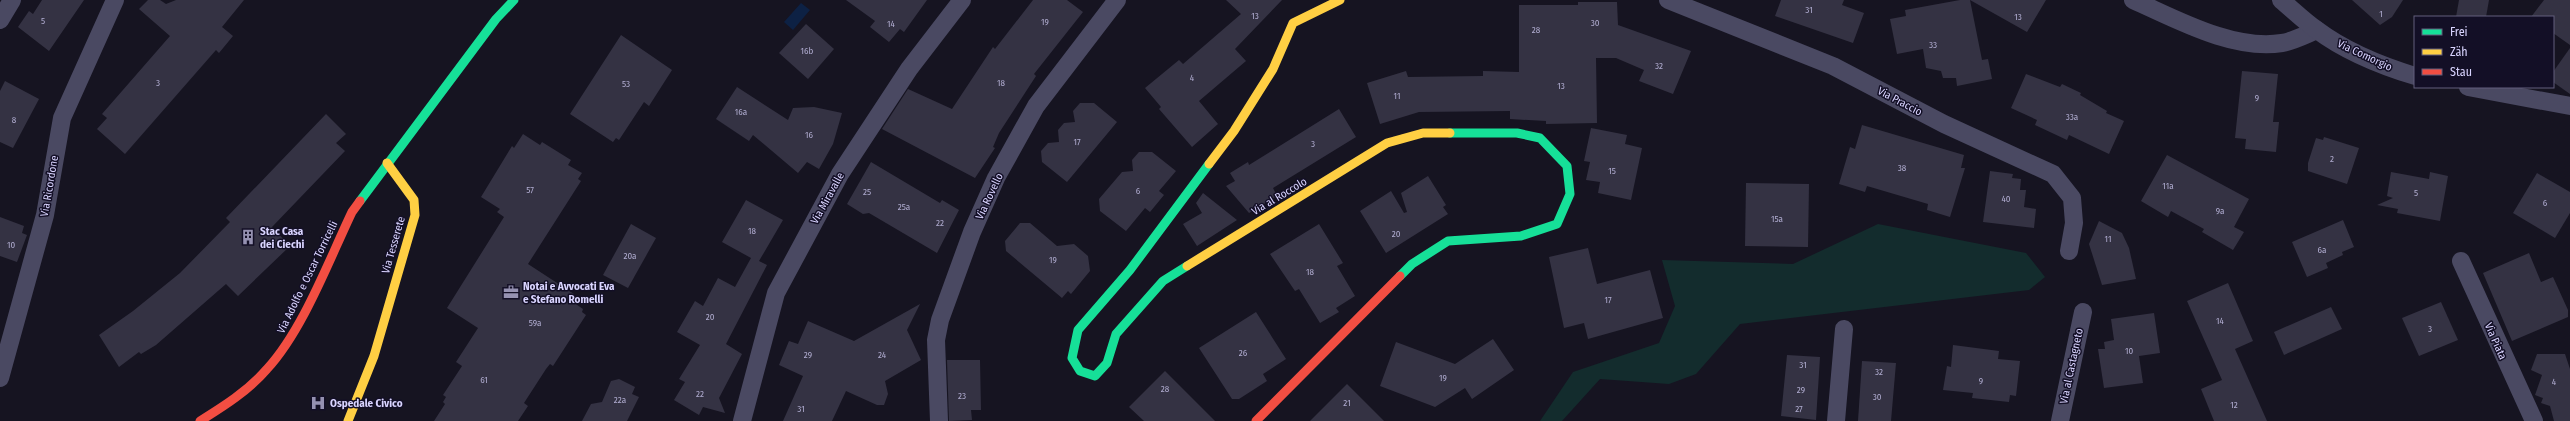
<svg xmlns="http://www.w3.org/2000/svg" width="2570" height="421" viewBox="0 0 2570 421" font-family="'Fira Sans Condensed',sans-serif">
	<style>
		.green { fill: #132c2d }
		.water { fill: #0d2144 }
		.building { fill: #343243 }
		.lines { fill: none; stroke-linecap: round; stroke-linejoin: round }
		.street { stroke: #4a4962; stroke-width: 18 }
		.fast { stroke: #16e098; stroke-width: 9 }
		.slow { stroke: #ffcf43; stroke-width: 9 }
		.jam { stroke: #f24e42; stroke-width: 9 }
		.labels { text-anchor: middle; stroke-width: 3; stroke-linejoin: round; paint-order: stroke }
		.number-label { font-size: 9px; fill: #b0acd0 }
		.street-label { font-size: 11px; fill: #d9d4ff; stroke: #130f26 }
		.poi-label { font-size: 11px; font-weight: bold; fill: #d9d4ff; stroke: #130f26; text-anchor: start }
	</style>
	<rect width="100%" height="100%" fill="#161421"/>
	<path class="green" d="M1878 224 2026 253 2045 277 2029 290 1740 324 1696 374 1669 384 1600 379 1562 421H1540L1573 372 1659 343 1675 306 1662 260 1793 264Z"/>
	<path class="water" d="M801 3 810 10 793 30 784 22Z"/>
	<g class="building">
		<path d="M42 0H84L49 51 18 27 29 11 33 14Z"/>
		<path d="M148 0H160L166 4 176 0H244L222 27 233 36 219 53 216 50 125 154 97 129 107 118 102 114 170 36 139 9Z"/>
		<path d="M846 0H927L904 32 900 29 889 42 870 27 875 21Z"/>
		<path d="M1033 0H1067L1083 12 1034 74 1036 76 999 133 993 147 995 148 975 178 882 129 908 89 952 109 993 47 995 49Z"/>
		<path d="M1226 0H1282L1235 49 1246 61 1199 101 1218 124 1192 147 1159 109 1161 107 1145 88 1179 60 1183 64 1241 14Z"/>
		<path d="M1781 0H1844L1842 5 1864 13 1853 43 1775 16Z"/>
		<path d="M1960 0H2046L2027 32 1970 0 1982 60 1988 59 1992 79 1957 86 1956 78H1943L1941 71 1926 68 1923 49 1897 54 1890 19 1906 16 1905 10Z"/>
		<path d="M2352 0H2403L2392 17 2380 25Z"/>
		<path d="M2459 0H2489L2486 17H2456Z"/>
		<path d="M2544 0H2570V45L2553 33V17H2531Z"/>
		<path d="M1578 2H1617L1618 25 1691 51 1673 94 1639 81 1644 70 1616 58H1596L1597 123 1546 124V121L1510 119V111L1419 112 1380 124 1367 83 1406 71 1408 77 1483 76V71L1519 72V5H1578Z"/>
		<path d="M806 24 834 49 808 79 779 53Z"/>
		<path d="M621 35 672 70 649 106 644 102 619 140 616 138 613 142 570 114Z"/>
		<path d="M2570 48V94L2553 82V72Z"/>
		<path d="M2242 71 2278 74 2273 122H2279L2276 152 2245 149 2246 139 2235 138Z"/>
		<path d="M2026 74 2060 87 2062 84 2081 93 2080 95 2107 111 2106 113 2124 121 2109 154 2069 135 2067 140 2035 125 2037 120 2011 108Z"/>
		<path d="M5 81 39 99 13 148 0 142V91Z"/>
		<path d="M737 87 788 120 793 108 814 107 842 113 833 144 819 169 807 162 798 173 753 135 749 141 716 119Z"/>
		<path d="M1080 103H1094L1117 122 1067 182 1042 162 1041 151 1048 143 1059 142 1058 130 1064 123 1075 122 1073 111Z"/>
		<path d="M1339 109 1356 137 1273 188 1277 196 1249 213 1226 186 1235 181 1230 173 1248 162 1249 165Z"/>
		<path d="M326 114 346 134 336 143 345 151 272 227 290 246 238 296 226 284 156 345 141 354 139 352 119 367 99 335 133 311 180 273 230 222 226 218Z"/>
		<path d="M1862 125 1964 155 1961 168H1965L1950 217 1927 210 1928 204 1867 186 1865 192 1839 184 1850 147 1855 149Z"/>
		<path d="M1591 128 1627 135 1625 144 1642 148 1631 200 1598 193 1600 182 1586 180 1590 162 1584 161Z"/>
		<path d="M523 134 540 145 542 142 571 160 568 165 582 173 578 179 581 181 528 264 574 294 570 300 583 309 582 312 586 315 553 366 550 364 546 369 524 403 528 406 518 421H434L445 404 443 402 446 397 443 395 462 366 456 362 478 328 447 308 504 217 497 212 500 209 481 197 512 146 514 148Z"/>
		<path d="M2324 137 2359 148 2347 184 2308 171V163L2316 138 2323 140Z"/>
		<path d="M1139 152H1152L1176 171 1159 191 1164 195 1150 212 1145 208 1126 231 1100 211 1099 199 1122 172 1133 171 1132 160Z"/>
		<path d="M2167 155 2249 199 2234 227 2244 232 2233 250 2202 232 2204 229 2171 211 2168 217 2141 201Z"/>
		<path d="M871 162 940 203 942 200 959 210 937 253 869 213 863 214 847 204Z"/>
		<path d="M1990 171 2013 174 2012 178 2021 179 2020 190H2026L2024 207 2036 209 2034 228 1983 222Z"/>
		<path d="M2391 172 2429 179 2430 172 2448 176 2440 221 2397 213 2398 209 2377 205 2393 198 2387 196Z"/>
		<path d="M2537 173 2570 192V213L2555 238 2513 213Z"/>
		<path d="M1428 176 1446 205 1443 207 1448 214 1386 253 1360 211 1391 191 1404 213 1407 212 1401 193Z"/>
		<path d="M1746 183 1809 184 1808 247 1745 246Z"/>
		<path d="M1203 193 1237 220 1197 246 1183 224 1202 213 1196 203Z"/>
		<path d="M746 200 783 220 759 261 767 265 726 344 742 354 719 398 725 413 703 407 699 415 674 400 685 382 679 379 700 345 677 332 695 301 703 306 718 278 735 287 751 258 722 242Z"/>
		<path d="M0 217 24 226 22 233 27 235 17 262 0 256Z"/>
		<path d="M2343 220 2354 247 2342 252 2343 255 2326 263 2328 268 2307 277 2292 242Z"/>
		<path d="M2099 221 2122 233 2129 248 2136 279 2102 285 2089 244Z"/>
		<path d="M1020 223H1030L1057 246 1074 244 1088 256 1090 271 1071 294 1068 291 1062 298 1006 251 1005 241Z"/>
		<path d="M631 224 656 238 628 288 603 275Z"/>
		<path d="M1319 224 1343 263 1337 266 1355 296 1336 308 1339 312 1320 323 1299 289 1295 291 1270 254Z"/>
		<path d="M1588 248 1597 284 1650 270 1663 318 1588 339 1584 323 1564 328 1549 257Z"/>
		<path d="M2529 253 2541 282 2553 277 2568 310V317L2512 341 2483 273Z"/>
		<path d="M2228 283 2253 341 2235 349 2267 421H2214L2201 389 2222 380 2187 301Z"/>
		<path d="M2441 302 2458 340 2419 356 2402 318Z"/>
		<path d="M920 304 907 330 921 360 885 381 888 394 884 405H877L846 391 832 421H783L803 376 779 365 789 341 798 344 808 321 854 341Z"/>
		<path d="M2331 307 2342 329 2284 355 2274 332Z"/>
		<path d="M1256 312 1286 359 1263 374 1267 381 1239 399H1232L1199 348Z"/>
		<path d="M2154 313 2160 353 2139 356 2143 383 2104 388 2098 349H2105L2104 342 2114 340 2111 319Z"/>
		<path d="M1493 339 1514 370 1472 399 1465 388 1435 407 1380 386 1396 342 1455 364Z"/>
		<path d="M1953 345 1999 351 1998 359 2020 361 2016 396 2010 395 2009 402 1972 398 1973 393 1943 390 1947 366 1951 367Z"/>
		<path d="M2537 354H2565L2570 369V421H2554L2550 406 2541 403 2543 398 2535 395 2542 375 2531 370Z"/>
		<path d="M1787 355 1820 357 1816 420 1781 416Z"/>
		<path d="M947 360H980L981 410H971L972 420 949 421Z"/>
		<path d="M1862 361 1896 363 1891 421H1858Z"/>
		<path d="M1165 371 1215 421H1144L1129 407Z"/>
		<path d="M619 379 635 387 632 394 639 397 627 421H582L591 404 602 402 611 381Z"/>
		<path d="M1347 384 1384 421H1310Z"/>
	</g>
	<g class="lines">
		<g class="street">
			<path d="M1668 0 1833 66 1944 124 2053 174 2072 198 2074 223 2069 251"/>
			<path d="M2133 0C2176 19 2233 51 2282 43 2294 41 2305 35 2317 30"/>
			<path d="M2281 0C2293 10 2304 21 2317 30 2345 51 2382 66 2415 76"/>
			<path d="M0 20 12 0"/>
			<path d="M2468 87 2570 106"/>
			<path d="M2461 261 2534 421"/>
			<path d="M0 378 45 215 62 118 115 0"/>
			<path d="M742 421 776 293 840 174 909 69 962 0"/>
			<path d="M939 421 936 340 940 320 972 232 996 178 1036 106 1117 0"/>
			<path d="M1836 421 1844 329"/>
			<path d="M2060 421 2083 312"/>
		</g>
		<g class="fast">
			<path d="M360 201 496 19 514 0"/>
			<path d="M1187 266 1163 281 1116 334 1107 363 1095 376 1080 371 1072 358 1078 330 1130 270 1209 164"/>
			<path d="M1400 276 1412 264 1448 241 1521 236 1557 224 1570 194 1567 166 1540 138 1517 133H1450"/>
		</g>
		<g class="slow">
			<path d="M1209 164 1234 131 1273 69 1293 23 1340 0"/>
			<path d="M1187 266 1387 143 1423 133H1450"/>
			<path d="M348 421 374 356 415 215 414 200 387 163"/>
		</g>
		<g class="jam">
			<path d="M200 421C224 406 248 391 267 369 303 330 329 260 352 212L360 201"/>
			<path d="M1256 421 1400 276"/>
		</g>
	</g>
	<defs>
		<g id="building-bare" transform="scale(1.2)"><path d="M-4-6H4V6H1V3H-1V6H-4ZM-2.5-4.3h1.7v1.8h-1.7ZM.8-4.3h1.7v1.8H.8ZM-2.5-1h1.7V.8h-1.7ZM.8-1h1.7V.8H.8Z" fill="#9591b1" stroke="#130f26" stroke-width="2.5" paint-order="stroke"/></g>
		<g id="office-bare" transform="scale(1.2)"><path d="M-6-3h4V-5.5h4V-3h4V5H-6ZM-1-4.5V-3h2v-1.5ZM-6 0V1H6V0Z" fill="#9591b1" stroke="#130f26" stroke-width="2.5" paint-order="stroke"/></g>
		<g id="hospital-bare" transform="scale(1.2)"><path d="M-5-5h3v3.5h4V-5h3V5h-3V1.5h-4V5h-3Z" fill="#9591b1" stroke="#130f26" stroke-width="2.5" paint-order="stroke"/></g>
	</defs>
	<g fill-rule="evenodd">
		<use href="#building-bare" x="248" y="237"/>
		<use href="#office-bare" x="511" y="292"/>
		<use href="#hospital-bare" x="318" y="403"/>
	</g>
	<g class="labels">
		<g class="number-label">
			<text x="1809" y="13">31</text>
			<text x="2381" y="17">1</text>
			<text x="1255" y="19">13</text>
			<text x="2018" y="20">13</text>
			<text x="43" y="24">5</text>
			<text x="1045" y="25">19</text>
			<text x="1595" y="26">30</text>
			<text x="891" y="27">14</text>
			<text x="1536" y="33">28</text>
			<text x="1933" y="48">33</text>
			<text x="807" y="54">16b</text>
			<text x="1659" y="69">32</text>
			<text x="1192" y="81">4</text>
			<text x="158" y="86">3</text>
			<text x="1001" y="86">18</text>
			<text x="626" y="87">53</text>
			<text x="1561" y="89">13</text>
			<text x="1397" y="99">11</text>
			<text x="2257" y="101">9</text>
			<text x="741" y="115">16a</text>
			<text x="2072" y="120">33a</text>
			<text x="14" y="123">8</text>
			<text x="809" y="138">16</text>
			<text x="1077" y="145">17</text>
			<text x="1313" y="147">3</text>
			<text x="2332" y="162">2</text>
			<text x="1902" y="171">38</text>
			<text x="1612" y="174">15</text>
			<text x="2168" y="189">11a</text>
			<text x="530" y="193">57</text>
			<text x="1138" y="194">6</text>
			<text x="867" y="195">25</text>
			<text x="2416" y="196">5</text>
			<text x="2006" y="202">40</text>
			<text x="2545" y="206">6</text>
			<text x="904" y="210">25a</text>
			<text x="2220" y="214">9a</text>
			<text x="1777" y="222">15a</text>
			<text x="940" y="226">22</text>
			<text x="752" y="234">18</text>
			<text x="1396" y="237">20</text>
			<text x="2108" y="242">11</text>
			<text x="11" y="248">10</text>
			<text x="2322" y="253">6a</text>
			<text x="630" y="259">20a</text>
			<text x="1053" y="263">19</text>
			<text x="1310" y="275">18</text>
			<text x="1608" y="303">17</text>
			<text x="710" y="320">20</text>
			<text x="2220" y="324">14</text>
			<text x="535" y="326">59a</text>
			<text x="2430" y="332">3</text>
			<text x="2129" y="354">10</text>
			<text x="1243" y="356">26</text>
			<text x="808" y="358">29</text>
			<text x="882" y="358">24</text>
			<text x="1803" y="368">31</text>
			<text x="1879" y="375">32</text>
			<text x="1443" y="381">19</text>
			<text x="484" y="383">61</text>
			<text x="1981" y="384">9</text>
			<text x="2554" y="385">4</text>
			<text x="1165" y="392">28</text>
			<text x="1801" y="393">29</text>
			<text x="700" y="397">22</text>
			<text x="962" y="399">23</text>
			<text x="1877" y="400">30</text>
			<text x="620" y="403">22a</text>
			<text x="1347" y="406">21</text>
			<text x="2234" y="408">12</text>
			<text x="801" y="412">31</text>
			<text x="1799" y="412">27</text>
		</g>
		<g class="street-label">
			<text transform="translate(2365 55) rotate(25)" y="4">Via Comorgio</text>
			<text transform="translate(1900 101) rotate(28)" y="4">Via Praccio</text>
			<text transform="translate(49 186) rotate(-80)" y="4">Via Ricordone</text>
			<text transform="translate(989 196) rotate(-65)" y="4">Via Rovello</text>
			<text transform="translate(1279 196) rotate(-31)" y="4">Via al Roccolo</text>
			<text transform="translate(827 198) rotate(-61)" y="4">Via Miravalle</text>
			<text transform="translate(393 245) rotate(-74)" y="4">Via Tesserete</text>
			<text transform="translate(307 277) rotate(-64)" y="4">Via Adolfo e Oscar Torricelli</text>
			<text transform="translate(2496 341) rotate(66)" y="4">Via Piata</text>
			<text transform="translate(2071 366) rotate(-78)" y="4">Via al Castagneto</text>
		</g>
		<g class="poi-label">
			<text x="260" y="235">Stac Casa<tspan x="260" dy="13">dei Ciechi</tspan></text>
			<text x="523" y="290">Notai e Avvocati Eva<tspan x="523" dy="13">e Stefano Romelli</tspan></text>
			<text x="330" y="407">Ospedale Civico</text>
		</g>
	</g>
	<rect x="2414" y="16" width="140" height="72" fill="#130f26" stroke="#625e7d"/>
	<rect x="2422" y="29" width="20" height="6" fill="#16e098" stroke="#625e7d"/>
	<text x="2450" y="36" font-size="12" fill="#d9d4ff">Frei</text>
	<rect x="2422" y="49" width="20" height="6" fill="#ffcf43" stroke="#625e7d"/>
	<text x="2450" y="56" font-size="12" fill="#d9d4ff">Zäh</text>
	<rect x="2422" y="69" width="20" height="6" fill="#f24e42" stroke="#625e7d"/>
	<text x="2450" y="76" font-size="12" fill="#d9d4ff">Stau</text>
</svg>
